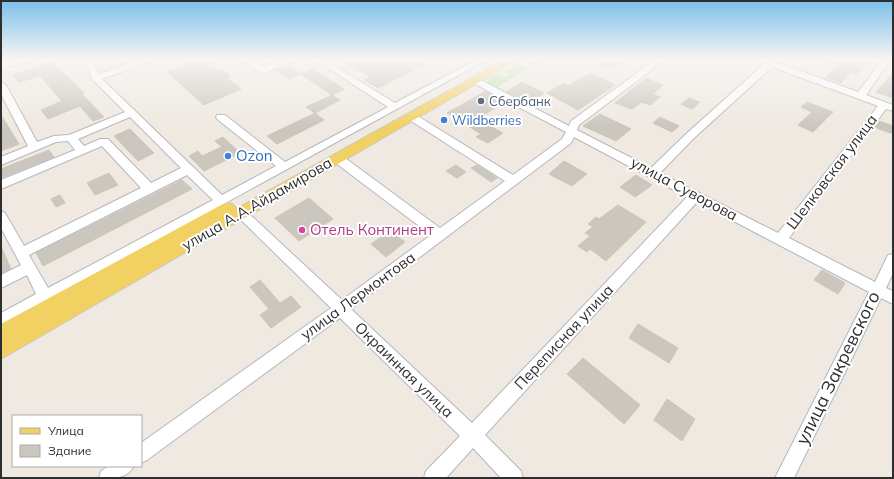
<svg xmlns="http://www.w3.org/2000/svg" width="894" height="479" viewBox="0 0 894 479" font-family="Mulish,sans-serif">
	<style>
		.green { fill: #b6e59e }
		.building { fill: #cbc7bf; stroke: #cbc5ba }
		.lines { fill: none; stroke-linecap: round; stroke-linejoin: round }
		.minor-casing { stroke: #b4b7c1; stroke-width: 2 }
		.major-casing { stroke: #c9c9c9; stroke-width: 2 }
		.minor { fill: #fff; fill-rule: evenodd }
		.major { fill: #f2d163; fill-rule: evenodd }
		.service-dot { fill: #5c6f8a; stroke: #fff; stroke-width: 1.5 }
		.shop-dot { fill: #3f7fe0; stroke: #fff; stroke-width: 1.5 }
		.hotel-dot { fill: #d1479c; stroke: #fff; stroke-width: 1.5 }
		.labels { text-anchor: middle; stroke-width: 4; stroke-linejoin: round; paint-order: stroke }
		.far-service-label { font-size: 13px; fill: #4e5e75; stroke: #fff; text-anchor: start }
		.far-shop-label { font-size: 13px; fill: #366cbe; stroke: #fff; text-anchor: start }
		.shop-label { font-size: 15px; fill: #366cbe; stroke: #fff; text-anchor: start }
		.street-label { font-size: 15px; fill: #2e2e2e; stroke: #fff }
		.hotel-label { font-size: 15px; fill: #b23c85; stroke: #fff; text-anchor: start }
		.near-street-label { font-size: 18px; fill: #2e2e2e; stroke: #fff }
	</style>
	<rect width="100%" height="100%" fill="#efe9e1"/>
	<path class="green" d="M525 59H537L541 61 495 88 487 84 489 79 497 74 507 77 510 75 504 72 515 68 513 67 519 64 526 67 531 65 523 60Z"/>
	<g class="building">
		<path d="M204 59 218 70 221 69 231 76 227 78 241 89 204 105 167 72Z"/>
		<path d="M339 59H414L425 64 378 88 364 80 371 77Z"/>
		<path d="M607 59H628L611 69 599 64Z"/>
		<path d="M825 59H856L868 63 858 74 851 72 841 83 826 78 837 65 825 60Z"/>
		<path d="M52 62 80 89 84 93 82 94 104 117 93 121 80 106 48 119 41 110 62 101 40 76 19 82 13 75Z"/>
		<path d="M287 65 301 74 290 79 276 70Z"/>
		<path d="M313 69 344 89 332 95 301 74Z"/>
		<path d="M591 73 615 85 578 110 547 93 564 83 568 86Z"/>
		<path d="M893 73V98L876 92Z"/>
		<path d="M646 78 663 85 653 94 660 97 650 105 642 102 632 109 615 103Z"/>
		<path d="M522 82 544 93 531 102 506 92Z"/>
		<path d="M486 91 505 102 477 119 503 133 488 143 476 137 481 134 447 113Z"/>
		<path d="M332 95 340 100 315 113 306 107Z"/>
		<path d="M689 98 700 102 692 109 681 104Z"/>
		<path d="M807 102 833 112 813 132 798 125 812 112 801 107Z"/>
		<path d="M315 113 324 120 277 144 267 136Z"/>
		<path d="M600 114 631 129 616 141 583 126Z"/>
		<path d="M1 115 19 144 1 151Z"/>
		<path d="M660 117 679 126 672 132 653 123Z"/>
		<path d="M879 121 893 126V134L874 127Z"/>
		<path d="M130 129 154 153 138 161 114 136Z"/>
		<path d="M223 137 240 153 204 171 189 156 198 151 202 156 222 147 215 141Z"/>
		<path d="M49 150 54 157 1 178V169Z"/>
		<path d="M564 161 587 174 572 186 549 174Z"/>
		<path d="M456 165 466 172 457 178 446 171Z"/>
		<path d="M477 165 497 178 491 182 471 168Z"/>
		<path d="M109 173 118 185 95 195 87 183Z"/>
		<path d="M636 175 652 185 635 197 620 187Z"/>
		<path d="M182 180 192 189 43 266 36 253Z"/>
		<path d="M60 195 65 203 56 207 51 199Z"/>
		<path d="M309 198 333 219 299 241 275 218Z"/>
		<path d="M618 205 646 222 606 261 590 249 587 252 578 246 590 236 585 233 593 227 588 224 596 217 599 219Z"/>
		<path d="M390 231 405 242 386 257 371 244Z"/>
		<path d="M1 246 11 269 1 273Z"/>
		<path d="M822 270 845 283 838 294 814 280Z"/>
		<path d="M260 280 280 303 291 296 301 307 271 328 260 315 269 309 250 287Z"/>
		<path d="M638 324 678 348 669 363 629 338Z"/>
		<path d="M583 358 640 405 624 424 567 374Z"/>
		<path d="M667 399 695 419 682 441 654 420Z"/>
	</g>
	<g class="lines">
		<g class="minor-casing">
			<g id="minor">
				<path d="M16 59H30L29 61 1 69V63Z"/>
				<path d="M83 59H91L99 74 141 59H153L152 61 102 79 222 195 276 166 217 119 216 117 217 115H225L285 162 388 107 314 59H324L395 103 478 59H488L1 326V313L36 294 27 275 1 288V275L21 265 1 228V211L5 213 24 246 141 188 102 146 1 189V180L75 150 68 141 56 142 1 165V157L28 146 1 94V82L6 85 37 142 54 136 69 135 125 112 93 80ZM130 117 181 168 151 183 108 139H100L84 146 78 139ZM187 175 213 200 48 288 29 255Z"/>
				<path d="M241 59H251L264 67 285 59H296L263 74Z"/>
				<path d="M656 59H666L579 125 577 130 651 168 685 135 764 64 755 59H779L776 62 858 92 883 59H891L866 95 893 105V111L886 109 789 238 875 282 888 255 893 254V273L886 288 893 291V304L881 298 794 478H775L869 292 697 202 485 435 521 471 523 478H501L473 448 446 478H424L426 471 460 436 340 318 147 460 141 463V443L331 308 237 216 235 213 237 210 241 209 245 210 342 300 431 235 333 161 331 158 333 155H341L440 228 505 181 408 119 407 117 408 115H416L513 175 562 139 566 132 473 83 471 81 473 79H479L569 126 571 121ZM772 67 878 106 778 233 660 173 693 139ZM574 137 687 197 472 423 351 309 571 143Z"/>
				<path d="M109 466H134C127 479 114 478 99 478L101 471Z"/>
			</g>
		</g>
		<g class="major-casing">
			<path id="major" d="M506 59H519L1 359V324L223 204 228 203 233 204 236 208 234 210Z"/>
		</g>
		<use href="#minor" class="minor"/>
		<use href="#major" class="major"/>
	</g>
	<linearGradient id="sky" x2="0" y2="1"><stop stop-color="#7abfeb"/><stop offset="0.47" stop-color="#f8f5f2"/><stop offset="1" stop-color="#f8f5f2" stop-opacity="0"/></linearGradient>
	<rect width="894" height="126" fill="url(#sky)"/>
	<circle class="service-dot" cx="481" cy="101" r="4"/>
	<g class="shop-dot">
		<circle cx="444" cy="120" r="4"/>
		<circle cx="228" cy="156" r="4"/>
	</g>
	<circle class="hotel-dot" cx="302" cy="230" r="4"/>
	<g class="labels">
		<g class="far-service-label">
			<text x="489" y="106">Сбербанк</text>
		</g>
		<g class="far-shop-label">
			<text x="452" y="125">Wildberries</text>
		</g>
		<g class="shop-label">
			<text x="236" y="161">Ozon</text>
		</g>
		<g class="street-label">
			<text transform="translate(832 172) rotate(-53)" y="5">Шелковская улица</text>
			<text transform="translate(684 189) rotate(28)" y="5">улица Суворова</text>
			<text transform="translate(257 204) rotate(-30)" y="5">улица А.А.Айдамирова</text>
			<text transform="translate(358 296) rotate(-36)" y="5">улица Лермонтова</text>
			<text transform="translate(564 337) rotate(-47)" y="5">Переписная улица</text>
			<text transform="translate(404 370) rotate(44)" y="5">Окраинная улица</text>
		</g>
		<g class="hotel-label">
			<text x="310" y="235">Отель Континент</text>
		</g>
		<g class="near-street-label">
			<text transform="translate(838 368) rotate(-64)" y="6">улица Закревского</text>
		</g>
	</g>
	<rect width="894" height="479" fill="none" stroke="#2e2e2e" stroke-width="4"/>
	<rect x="12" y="415" width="130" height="52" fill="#ffffff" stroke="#ababab"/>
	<rect x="20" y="428" width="20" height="6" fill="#f2d163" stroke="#ababab"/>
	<text x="48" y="435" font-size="12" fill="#2e2e2e">Улица</text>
	<rect x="20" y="445" width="20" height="12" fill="#cbc7bf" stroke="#ababab"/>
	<text x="48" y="455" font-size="12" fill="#2e2e2e">Здание</text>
</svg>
